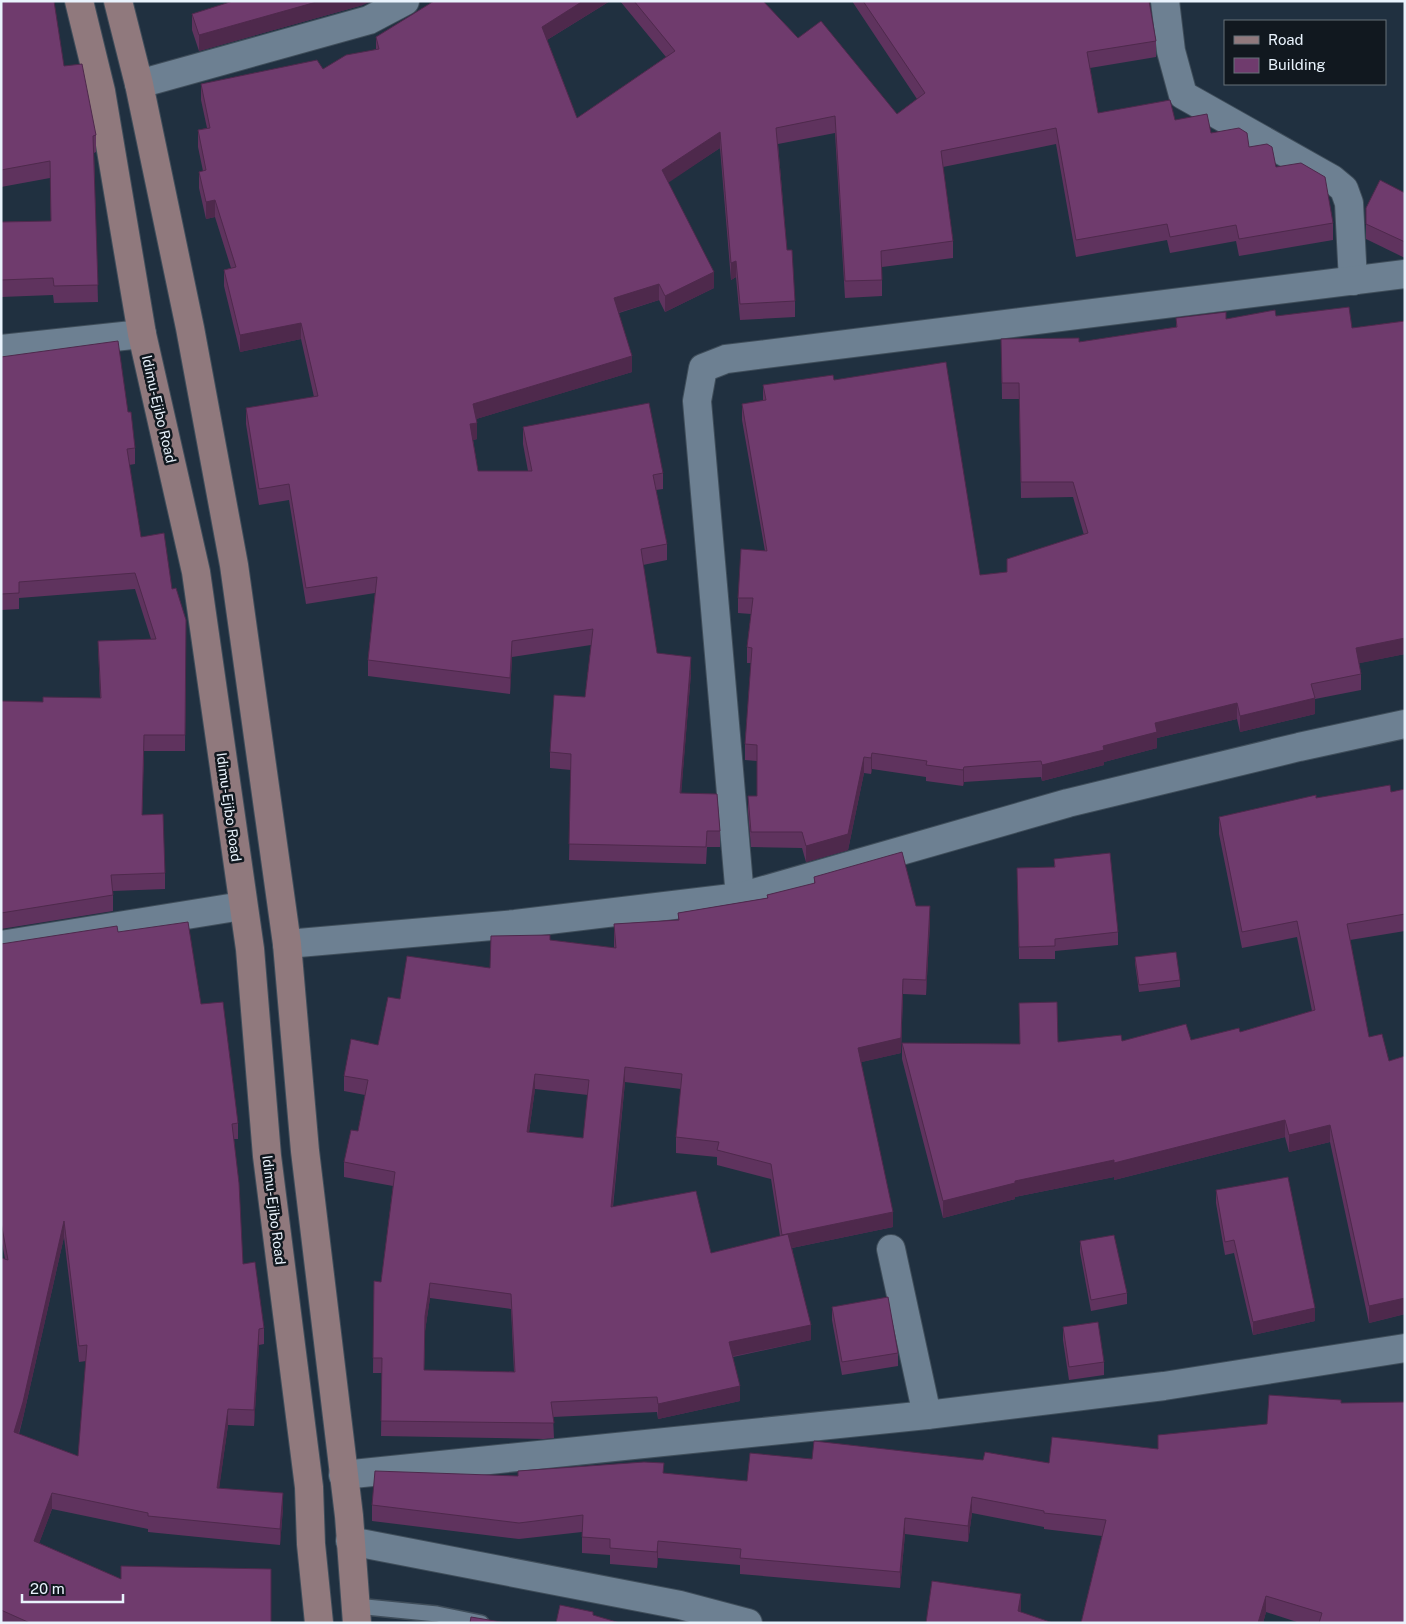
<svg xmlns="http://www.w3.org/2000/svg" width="1406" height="1624" viewBox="0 0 1406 1624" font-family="'Public Sans',sans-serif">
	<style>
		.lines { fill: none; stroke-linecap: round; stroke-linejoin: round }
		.lane-casing { stroke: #3f4d5a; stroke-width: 18 }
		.street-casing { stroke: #3f4d5a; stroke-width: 30 }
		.secondary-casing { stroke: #3f4d5a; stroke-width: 30 }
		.lane { stroke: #6d8092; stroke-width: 15 }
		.street { stroke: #6d8092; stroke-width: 28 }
		.secondary { stroke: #90797d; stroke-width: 28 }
		.wall { fill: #5f335e; fill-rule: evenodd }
		.shaded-wall { fill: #4e294c }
		.building { fill: #6f3b6d; stroke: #4e294c; fill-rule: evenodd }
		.labels { text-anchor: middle; stroke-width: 5; stroke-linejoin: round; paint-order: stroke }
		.street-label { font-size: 14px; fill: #e9f3fd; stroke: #11181f }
	</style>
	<rect width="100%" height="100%" fill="#203040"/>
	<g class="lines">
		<g class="lane-casing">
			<path id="lane" d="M356 1606 437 1614 481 1623"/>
		</g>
		<g class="street-casing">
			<g id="street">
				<path d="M1165 1 1171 51 1183 95 1332 179 1344 189 1349 203 1353 281"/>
				<path d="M139 84 369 20 405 1"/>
				<path d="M1 349 142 334"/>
				<path d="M740 897 697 401 703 368 726 359 1405 274"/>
				<path d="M287 944 515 924 740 897 1068 803 1299 747 1405 724"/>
				<path d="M1 945 242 906"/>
				<path d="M891 1249 927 1415"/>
				<path d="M343 1475 927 1415 1164 1386 1405 1348"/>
				<path d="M350 1541 680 1605 748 1623"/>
			</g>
		</g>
		<g class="secondary-casing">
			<g id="secondary">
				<path d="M79 1 101 91 142 334 196 572 250 949 267 1156 309 1487 311 1544 319 1623"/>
				<path d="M118 1 139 84 190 328 234 565 287 944 305 1151 349 1516 357 1623"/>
			</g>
		</g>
		<use href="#lane" class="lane"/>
		<use href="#street" class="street"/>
		<use href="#secondary" class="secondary"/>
	</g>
	<g class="wall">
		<path d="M1 1 64 66 96 135V152L94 153 98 302 54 303 53 295 1 297V222L51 221 50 178 1 187Z"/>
		<path d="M434 1H610L547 40 577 118 666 57 620 1H763L798 38 897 114 917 99 852 1H1149L1156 41V57L1090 68 1098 113 1175 120 1249 147 1276 167 1333 223V240L1239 256 1236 241 1170 253 1167 240 1076 257 1056 144 943 167 953 241V258L882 267V296L845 298 835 133 778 144 787 250 795 301V317L740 320 736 277 731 280 720 148 668 182 714 288 665 312 659 300 619 313 632 372 476 419 477 439 473 440 478 471H528L523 444V427L663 473V489L656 490 667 544V560L643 565 657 653 691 673 681 793 720 831V847H707L706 864 569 860 571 770 550 768V752L585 697 591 645 512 657 510 694 368 676V660L375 593 306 604 289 500 259 505 246 424V408L314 397 301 339 240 352 224 286V270L231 268 215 217 206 219 199 188V172L203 171 198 147V130L207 128 201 100V84L323 69 376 49V37Z"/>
		<path d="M363 5 199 51 192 30V14Z"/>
		<path d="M1405 193V258L1366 239V208Z"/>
		<path d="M1276 316 1352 328 1405 321V654L1359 663 1361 674V690L1315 699V714L1240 732 1237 719 1157 738V748L1104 762V765L1042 781 1041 777 964 782 963 786 926 781V777L872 769 871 774 864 773 848 850 806 862 802 848 751 847 748 811V796H757V761L745 760V744L751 663H747V647L751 614 738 613V598L765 551 742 420V404L763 401V385L834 380 980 575 1007 572V559L1084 535 1073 497 1021 498 1019 399H1002L1001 339 1079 342 1176 327V318L1226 319Z"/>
		<path d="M1 357 128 412 135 448V464L129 465 141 537 172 589 186 620 185 751H144L142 815 165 873V889L113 891V911L1 929V701L43 702 100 698 98 641 151 639 135 589 19 598V609L1 610Z"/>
		<path d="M1405 789V931L1350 940 1369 1037 1389 1061 1405 1056V1314L1369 1323 1330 1142 1289 1152 1285 1137 1114 1180V1177L1015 1197V1199L943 1218 902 1059V1043L1020 1044 1019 1003 1058 1042 1191 1040 1240 1032 1312 1011 1297 937 1242 948 1219 834V817L1316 798 1391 792Z"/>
		<path d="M1054 859 1118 932V945L1055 951V959H1019L1017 868 1054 867Z"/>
		<path d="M814 877 916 906 930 922 926 995 903 994 901 1053 861 1062 893 1227 792 1248 811 1340 733 1357 740 1401 658 1419 657 1412 553 1417 554 1438 544 1439 381 1436 382 1373H373L374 1281 381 1282 393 1186 344 1177V1162L358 1131 365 1095 344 1091V1076L378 1045 400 999 490 968 550 940 614 948V924L678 920V913L767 898V895L814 884ZM625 1082 681 1089 676 1137V1153L717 1157V1165L771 1179 780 1236 711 1253 613 1207ZM535 1089 588 1095 583 1138 529 1132ZM430 1298 511 1309 514 1372 424 1370 425 1331Z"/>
		<path d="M118 932 201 1004 238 1123V1139H234L243 1264 264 1328V1344L259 1345 254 1426 228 1425 219 1488 283 1508 280 1545 148 1532V1529L52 1509 39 1543 121 1579 271 1623H1V1258L5 1259 1 1238V944ZM64 1237 79 1362 86 1361 78 1456 19 1434 23 1418Z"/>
		<path d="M1135 957 1180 980V987L1139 992 1135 963Z"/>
		<path d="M1216 1190 1315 1321 1253 1335 1234 1253 1225 1255 1216 1203Z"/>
		<path d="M1080 1241 1127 1293V1304L1091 1311 1080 1252Z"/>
		<path d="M832 1307 898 1353V1366L842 1375 832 1320Z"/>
		<path d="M1063 1327 1104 1362V1375L1069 1380 1063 1340Z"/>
		<path d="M1341 1403 1405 1623H1300L1266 1612 1263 1623H1081L1102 1536 1044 1529V1527L972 1513 968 1542 905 1534 900 1588 740 1574V1565L658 1558 657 1568 610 1564V1555L582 1553V1532L519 1539 372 1521V1505L518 1476V1471L664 1473 747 1481 812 1459 983 1460 1049 1463 1158 1449 1267 1424Z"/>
	</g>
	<g class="shaded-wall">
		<path d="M320 1H372L363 5 199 51V35Z"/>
		<path d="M583 1H610L542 43V27Z"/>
		<path d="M720 132V148L662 187V170Z"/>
		<path d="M215 200V217L206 219V202Z"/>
		<path d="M736 261V277L731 280V263Z"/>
		<path d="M714 272V288L665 312V296Z"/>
		<path d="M659 284V300L614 314V298Z"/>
		<path d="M301 323V339L240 352V335Z"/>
		<path d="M632 356V372L473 420V404Z"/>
		<path d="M477 423V439L470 441V424Z"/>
		<path d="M1405 638V654L1356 664V648Z"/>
		<path d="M512 641V657L510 694V678Z"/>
		<path d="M691 657V673L680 809V793Z"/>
		<path d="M1315 698V714L1240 732V716Z"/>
		<path d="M1237 703V719L1157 738V748L1104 762V765L1042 781V765L1103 746 1155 723Z"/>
		<path d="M872 753V769L871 774V758Z"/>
		<path d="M864 757V773L848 850 806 862V846Z"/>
		<path d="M964 767V782L963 786V770Z"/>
		<path d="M930 906V922L926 995V980Z"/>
		<path d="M903 979 901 1053 858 1063V1048Z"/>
		<path d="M625 1067V1082L611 1222V1207Z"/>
		<path d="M535 1074V1089L527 1147V1132Z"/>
		<path d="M1285 1120V1137L1114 1180V1163Z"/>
		<path d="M1330 1125V1142L1289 1152V1135Z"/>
		<path d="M1114 1160V1177L1015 1197V1199L943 1218V1201L1015 1181Z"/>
		<path d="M893 1212V1227L782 1250V1235Z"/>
		<path d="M64 1221V1237L23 1418 14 1448V1432Z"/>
		<path d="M430 1283V1298L425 1331V1316Z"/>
		<path d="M1405 1298V1314L1369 1323V1306Z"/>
		<path d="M1315 1308V1321L1253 1335V1322Z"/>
		<path d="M811 1325V1340L729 1357V1342Z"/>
		<path d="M259 1329V1345L254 1426V1410Z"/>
		<path d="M740 1386V1401L658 1419V1404Z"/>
		<path d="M228 1409V1425L217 1504V1488Z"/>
		<path d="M52 1493V1509L34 1557V1541Z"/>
		<path d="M283 1493V1508L280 1545V1529Z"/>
		<path d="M972 1497V1513L968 1542V1526Z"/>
		<path d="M905 1518V1534L900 1588V1572Z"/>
		<path d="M658 1541V1558L657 1568V1552Z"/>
		<path d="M1021 1594V1610L1019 1623 1018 1611Z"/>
		<path d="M1266 1596V1612L1263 1623H1258Z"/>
	</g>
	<g class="building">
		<path d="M1 1H54L64 66 82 64 96 135 93 136 98 285 54 286 53 278 1 280V222L51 221 50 161 1 170Z"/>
		<path d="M233 1H320L199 35 192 14Z"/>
		<path d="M434 1H583L542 27 577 118 675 51 634 1H763L798 38 821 21 897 114 925 93 863 1H1149L1156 41 1087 52 1098 113 1170 100 1175 120 1207 114 1211 133 1239 128 1247 133 1249 147 1267 144 1272 147 1276 167 1301 163 1325 177 1333 223 1239 239 1236 225 1170 237 1167 224 1076 240 1056 128 941 151 953 241 881 251 882 280 845 281 835 116 776 128 787 250H792L795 301 740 304 736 261 731 263 720 132 662 170 714 272 665 296 659 284 614 298 632 356 473 404 477 423 470 424 478 471H532L523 427 649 403 663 473 653 475 667 544 641 549 657 653 691 657 680 793 717 794 720 831H707L706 847 569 844 571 754 550 752 554 695 585 697 593 629 512 641 510 678 368 660 377 577 306 588 289 484 259 489 246 408 318 396 301 323 240 335 224 270 236 267 215 200 206 202 199 172 206 170 198 130 210 128 201 84 317 60 323 69 346 55 379 49 376 37Z"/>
		<path d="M1380 180 1405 193V242L1366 224V208Z"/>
		<path d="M1349 307 1352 328 1405 321V638L1356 648 1361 674 1311 684 1315 698 1240 716 1237 703 1155 723 1157 732 1103 746 1104 750 1042 765 1041 761 964 767 963 770 926 765 927 761 872 753 871 758 864 757 848 834 806 846 802 832H751L748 796H757V745L745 744 752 648 747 647 753 598H738L741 549 767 551 742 404 766 400 763 385 833 375 834 380 946 362 980 575 1007 572V559L1088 533 1073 482H1021L1019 383H1002L1001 339 1079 338V342L1177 327 1176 318 1226 312V319L1275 310 1276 316Z"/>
		<path d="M118 341 128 412H131L135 448 127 449 141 537 164 533 172 589 176 588 186 620 185 735H144L142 815 163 814 165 873 111 875 113 895 1 913V701L43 702V697L101 698 98 641 156 639 135 573 19 582V593L1 594V357Z"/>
		<path d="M1390 785 1391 792 1405 789V914L1347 924 1369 1037 1382 1034 1389 1061 1405 1056V1298L1369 1306 1330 1125 1289 1135 1285 1120 1114 1163V1160L1015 1181V1183L943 1201 902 1043 1020 1044 1019 1003 1057 1002 1058 1042 1121 1035 1122 1041 1186 1024 1191 1040 1239 1028 1240 1032 1315 1010 1297 921 1242 932 1219 817 1316 795V798Z"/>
		<path d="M902 852 916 906H930L926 980 903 979 901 1038 858 1048 893 1212 782 1235 771 1164 717 1150 719 1142 676 1137 682 1074 625 1067 611 1207 696 1191 711 1253 788 1234 811 1325 729 1342 740 1386 658 1404 657 1397 551 1402 554 1423H544L381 1421 382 1358H373L374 1281 381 1282 395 1172 344 1162 351 1130 358 1131 368 1080 344 1076 351 1039 378 1045 388 997 400 999 407 956 490 968 491 936 550 935V940L616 948 614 924 679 920 678 913 768 898 767 895 815 883 814 877ZM535 1074 589 1080 583 1138 527 1132ZM430 1283 511 1294 515 1372 424 1370 425 1316Z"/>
		<path d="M1110 853 1118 932 1055 939V946L1019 947 1017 868 1055 867 1054 859Z"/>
		<path d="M188 922 201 1004 223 1002 238 1123 232 1124 239 1183 243 1264 255 1262 264 1328 259 1329 254 1410 228 1409 217 1488 283 1493 280 1529 148 1516V1513L52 1493 34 1541 121 1579V1566L271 1569V1623H30L1 1610V1258L8 1260 1 1222V944L117 926 118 932ZM64 1221 79 1346 87 1345 78 1456 14 1432 23 1402Z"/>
		<path d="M1176 952 1180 980 1139 985 1135 957Z"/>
		<path d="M1288 1177 1315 1308 1253 1322 1234 1240 1225 1242 1216 1190Z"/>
		<path d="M1114 1235 1127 1293 1091 1300 1080 1241Z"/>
		<path d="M888 1297 898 1353 842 1362 832 1307Z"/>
		<path d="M1098 1322 1104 1362 1069 1367 1063 1327Z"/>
		<path d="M1269 1395 1341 1400V1403L1405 1402V1623H1319L1322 1613 1266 1596 1258 1623H1081L1106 1520 1044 1513V1511L972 1497 968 1526 905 1518 900 1572 740 1558 741 1549 658 1541 657 1552 610 1548V1539L582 1537 583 1515 519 1523 372 1505 375 1471 518 1476V1471L644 1462 664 1463 663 1473 747 1481 750 1453 812 1459 814 1441 983 1460 985 1452 1049 1463 1052 1437 1158 1449V1435L1267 1424Z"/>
		<path d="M932 1581 1021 1594 1018 1611 1053 1623H926Z"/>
		<path d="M560 1605 593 1612V1615L620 1623H556Z"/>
		<path d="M471 1617 507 1623H470Z"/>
	</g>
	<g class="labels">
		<g class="street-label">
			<text transform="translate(159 409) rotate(77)" y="5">Idimu-Ejibo Road</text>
			<text transform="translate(229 807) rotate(82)" y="5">Idimu-Ejibo Road</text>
			<text transform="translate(274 1210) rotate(83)" y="5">Idimu-Ejibo Road</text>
		</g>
	</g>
	<rect width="1406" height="1624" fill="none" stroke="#e9f3fd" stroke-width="5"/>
	<rect x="1224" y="20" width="162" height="65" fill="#11181f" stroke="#677078"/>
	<rect x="1234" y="36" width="25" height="8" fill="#90797d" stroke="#677078"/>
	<text x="1268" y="45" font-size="15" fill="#e9f3fd">Road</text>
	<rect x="1234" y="58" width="25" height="15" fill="#6f3b6d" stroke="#677078"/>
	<text x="1268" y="70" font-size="15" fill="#e9f3fd">Building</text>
	<path d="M22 1594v8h101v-8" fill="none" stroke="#e9f3fd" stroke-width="2.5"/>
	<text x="30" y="1594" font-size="15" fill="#e9f3fd" stroke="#11181f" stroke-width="4" paint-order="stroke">20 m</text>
</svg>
